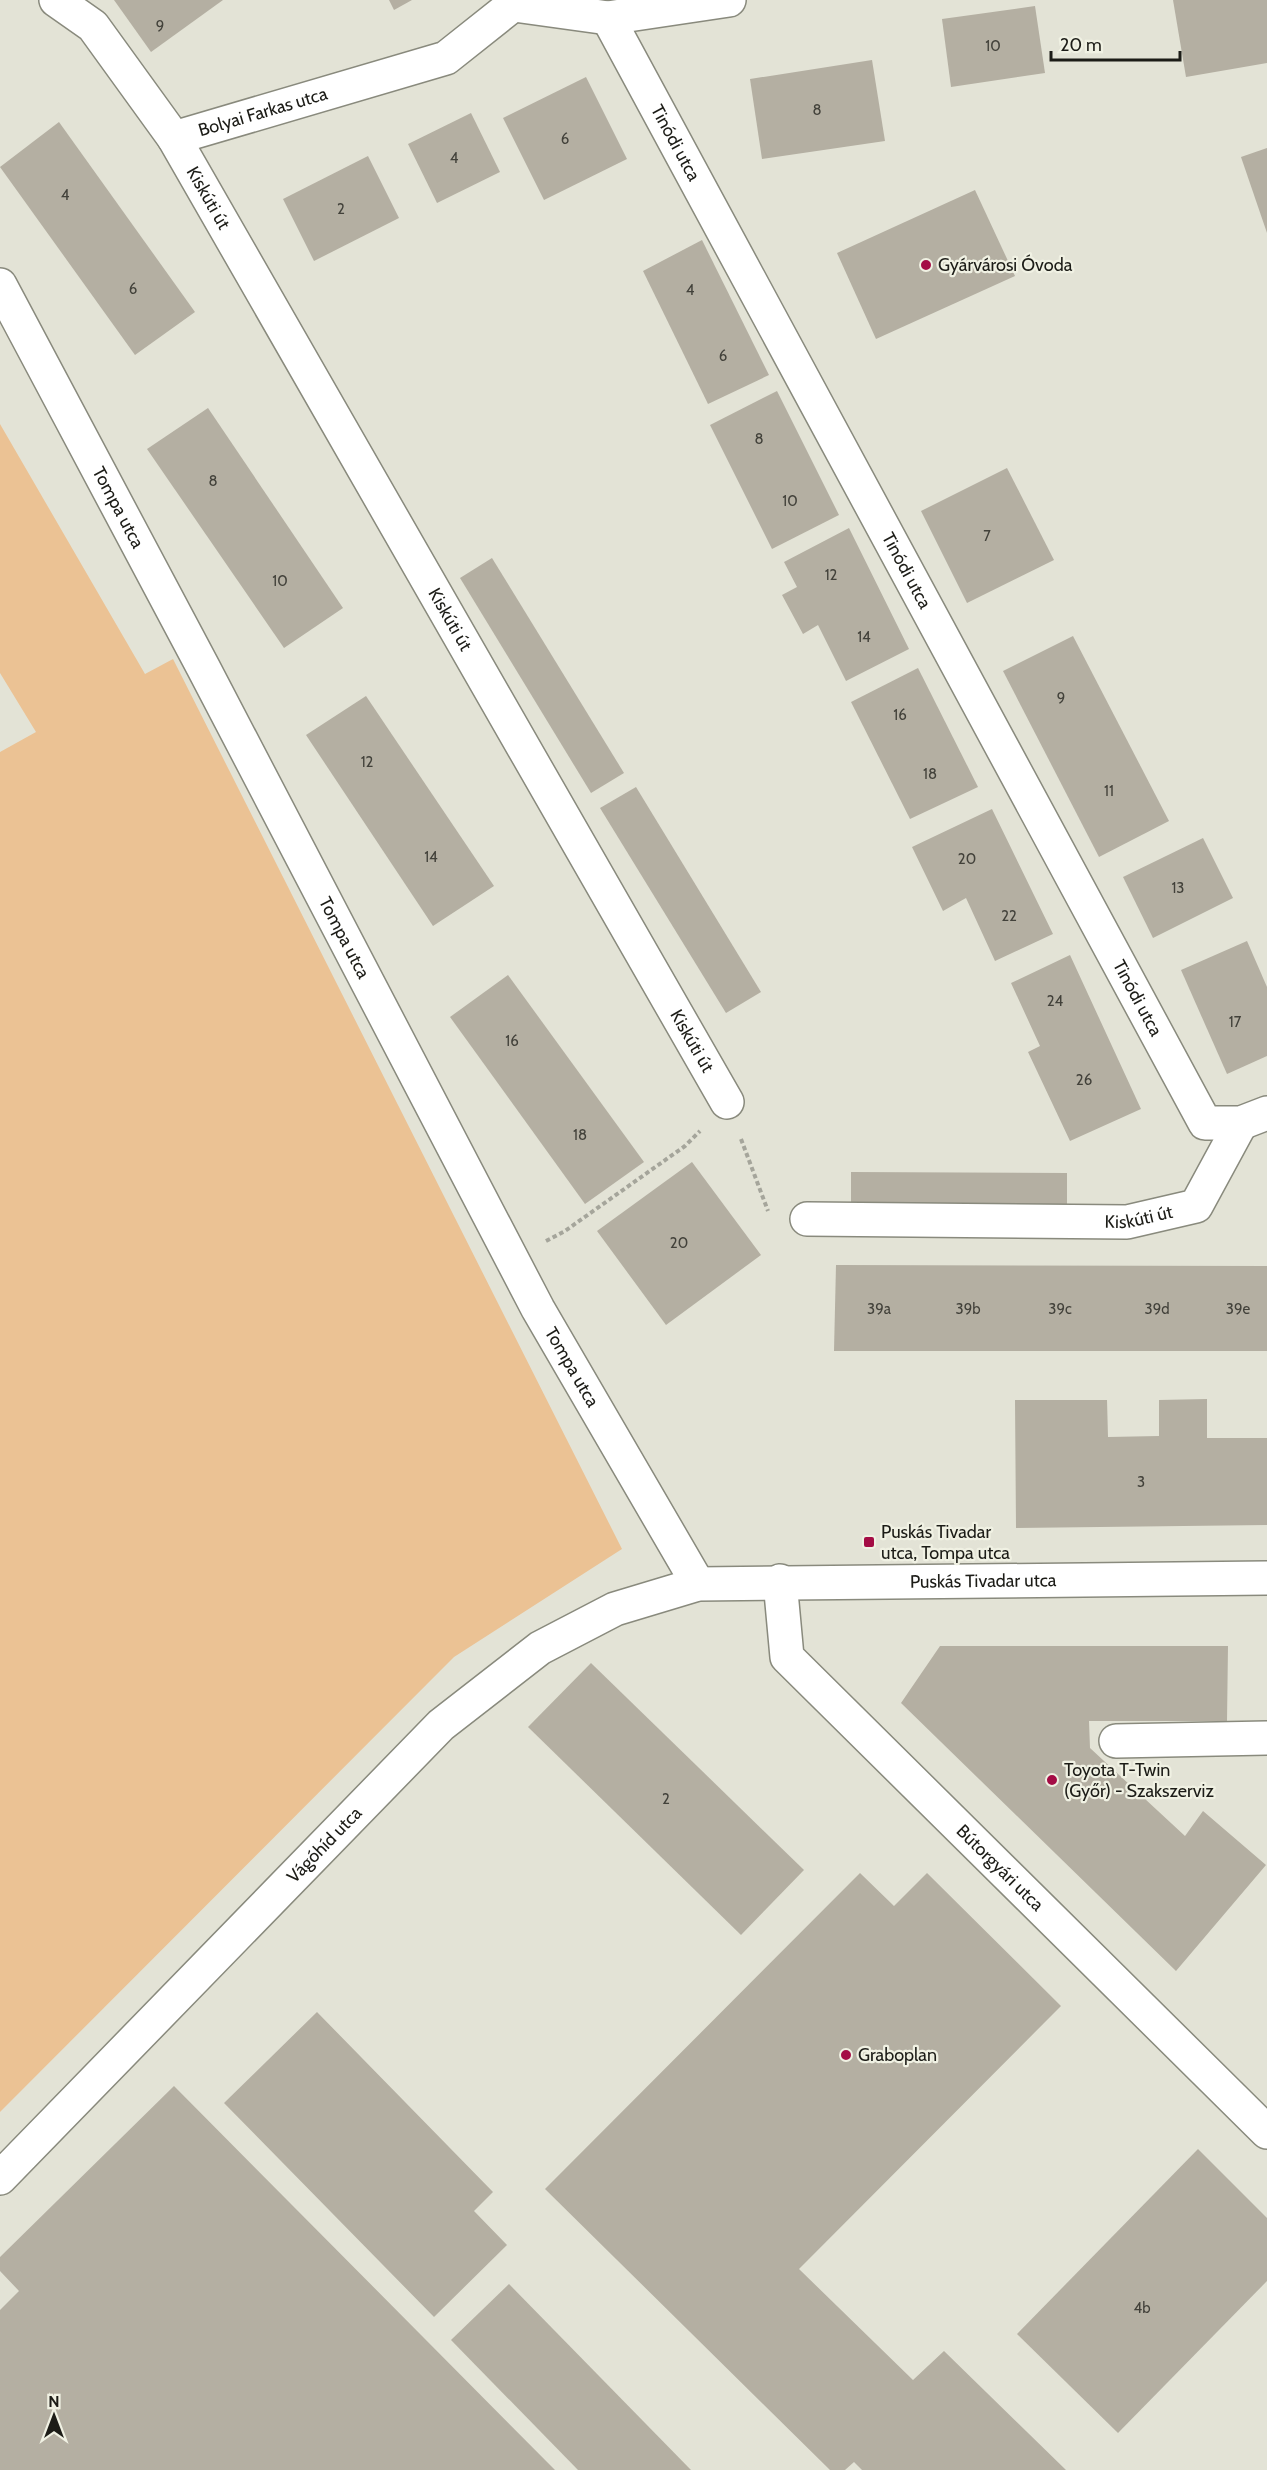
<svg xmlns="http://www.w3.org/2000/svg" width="1267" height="2470" viewBox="0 0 1267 2470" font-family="Cabin,sans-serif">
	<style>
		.green { fill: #ebc294 }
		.building { fill: #b4afa2 }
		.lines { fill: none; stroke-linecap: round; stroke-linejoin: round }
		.minor-casing { stroke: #898a7d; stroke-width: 36 }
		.path { stroke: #a5a59b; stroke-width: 4; stroke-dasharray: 4.5 3; stroke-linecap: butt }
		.minor { stroke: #fff; stroke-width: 33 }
		.poi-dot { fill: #a40c45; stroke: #f0f1e3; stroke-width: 2 }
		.labels { text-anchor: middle; stroke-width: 4.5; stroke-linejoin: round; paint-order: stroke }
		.number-label { font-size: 15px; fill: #42413a }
		.street-label { font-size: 18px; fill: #1c1c17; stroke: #f0f1e3 }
		.poi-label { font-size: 18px; fill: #1c1c17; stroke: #f0f1e3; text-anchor: start }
	</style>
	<rect width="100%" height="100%" fill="#e3e3d6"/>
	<path class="green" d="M0 424 145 674 173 659 622 1549 454 1657 0 2112V752L36 732 0 673Z"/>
	<g class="building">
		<path d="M114 0H223L151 52Z"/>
		<path d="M389 0H412L394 10Z"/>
		<path d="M1173 0H1267V63L1186 77Z"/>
		<path d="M1035 6 1045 73 951 87 942 19Z"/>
		<path d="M872 60 885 141 762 159 750 79Z"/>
		<path d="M586 77 627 159 544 200 503 118Z"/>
		<path d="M471 113 500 172 437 203 408 144Z"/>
		<path d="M59 122 195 312 135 355 0 167Z"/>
		<path d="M1267 148V233L1241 157Z"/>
		<path d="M368 156 399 218 314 261 283 199Z"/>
		<path d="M975 190 1015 276 876 339 837 253Z"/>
		<path d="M702 240 769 375 708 404 643 271Z"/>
		<path d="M777 391 839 515 772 549 710 425Z"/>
		<path d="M208 408 343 608 284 648 147 449Z"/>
		<path d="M1007 468 1054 560 967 603 921 511Z"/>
		<path d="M849 528 909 649 846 681 818 625 803 634 782 595 797 587 784 562Z"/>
		<path d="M492 558 624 773 591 793 460 578Z"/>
		<path d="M1073 636 1169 821 1099 857 1003 671Z"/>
		<path d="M918 668 978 787 910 819 851 702Z"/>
		<path d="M366 696 494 886 433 926 306 735Z"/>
		<path d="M636 787 761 992 726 1013 600 808Z"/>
		<path d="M992 809 1053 934 995 961 966 898 943 911 912 847Z"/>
		<path d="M1203 838 1233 898 1153 938 1123 877Z"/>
		<path d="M1247 941 1267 987V1056L1227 1074 1181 970Z"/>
		<path d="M1070 955 1141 1109 1070 1141 1028 1052 1040 1046 1011 983Z"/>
		<path d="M508 975 644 1162 585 1204 450 1017Z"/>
		<path d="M692 1162 761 1255 666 1325 597 1231Z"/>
		<path d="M851 1172 1067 1173V1206L851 1204Z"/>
		<path d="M836 1265 1267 1266V1351H834Z"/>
		<path d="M1207 1399V1438H1267V1525L1016 1528 1015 1400H1107L1108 1437 1159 1436V1400Z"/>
		<path d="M940 1646H1228L1227 1721H1089L1090 1748 1185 1836 1203 1811 1266 1865 1176 1971 901 1703Z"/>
		<path d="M591 1663 804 1870 741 1935 528 1727Z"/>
		<path d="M860 1873 894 1906 927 1873 1061 2006 799 2269 913 2380 944 2351 1066 2470H862L854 2462 845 2470H830L545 2189Z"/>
		<path d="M317 2012 493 2192 474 2211 507 2245 434 2317 224 2103Z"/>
		<path d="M174 2086 555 2470H0V2310L19 2291 0 2271V2257Z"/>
		<path d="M1198 2149 1267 2218V2281L1118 2433 1017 2334Z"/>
		<path d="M509 2284 691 2470H578L451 2340Z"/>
	</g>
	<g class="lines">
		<g class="minor-casing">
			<g id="minor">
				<path id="s1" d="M56 0 93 26 174 138 446 58 519 0"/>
				<path d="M510 0 514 5 608 18 729 0"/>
				<path id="s2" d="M608 18 1205 1123H1241L1267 1113"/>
				<path id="s3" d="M174 138 727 1102"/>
				<path id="s4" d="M0 285 203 667 538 1309 698 1584"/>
				<path id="s5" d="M807 1219 1127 1222 1196 1206 1241 1123"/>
				<path id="s6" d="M780 1581 787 1657 1267 2132"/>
				<path d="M1116 1741 1267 1738"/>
				<path id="s7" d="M0 2178 441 1725 540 1648 615 1609 698 1584 1267 1578"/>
			</g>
		</g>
		<g class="path">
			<path d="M741 1139 768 1211"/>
			<path d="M546 1241 565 1231 685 1146 700 1131"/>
		</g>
		<use href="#minor" class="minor"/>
	</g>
	<g class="poi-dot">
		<circle cx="926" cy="265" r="6"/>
		<rect x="863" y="1536" width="12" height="12" rx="3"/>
		<circle cx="1052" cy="1780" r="6"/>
		<circle cx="846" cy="2055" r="6"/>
	</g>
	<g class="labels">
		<g class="number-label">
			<text x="160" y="31">9</text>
			<text x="993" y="51">10</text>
			<text x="817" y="115">8</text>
			<text x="565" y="144">6</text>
			<text x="454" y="163">4</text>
			<text x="65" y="200">4</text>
			<text x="341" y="214">2</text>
			<text x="133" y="294">6</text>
			<text x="690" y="295">4</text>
			<text x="723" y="361">6</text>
			<text x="759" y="444">8</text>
			<text x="213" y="486">8</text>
			<text x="790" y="506">10</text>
			<text x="987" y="541">7</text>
			<text x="831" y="580">12</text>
			<text x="280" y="586">10</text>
			<text x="864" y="642">14</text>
			<text x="1061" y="703">9</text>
			<text x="900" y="720">16</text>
			<text x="367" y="767">12</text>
			<text x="930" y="779">18</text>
			<text x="1109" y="796">11</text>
			<text x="431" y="862">14</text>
			<text x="967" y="864">20</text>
			<text x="1178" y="893">13</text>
			<text x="1009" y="921">22</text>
			<text x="1055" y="1006">24</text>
			<text x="1235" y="1027">17</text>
			<text x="512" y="1046">16</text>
			<text x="1084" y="1085">26</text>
			<text x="580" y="1140">18</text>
			<text x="679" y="1248">20</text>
			<text x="879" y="1314">39a</text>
			<text x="968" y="1314">39b</text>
			<text x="1060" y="1314">39c</text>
			<text x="1157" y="1314">39d</text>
			<text x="1238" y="1314">39e</text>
			<text x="1141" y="1487">3</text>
			<text x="666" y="1804">2</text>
			<text x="1142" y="2313">4b</text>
		</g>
		<g class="street-label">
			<text dy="6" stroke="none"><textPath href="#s1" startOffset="276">Bolyai Farkas utca</textPath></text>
			<text dy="6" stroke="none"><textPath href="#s2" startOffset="142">Tinódi utca</textPath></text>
			<text dy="6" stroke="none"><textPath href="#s3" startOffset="69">Kiskúti út</textPath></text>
			<text dy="6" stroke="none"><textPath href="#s4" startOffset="252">Tompa utca</textPath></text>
			<text dy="6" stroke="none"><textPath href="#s2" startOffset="628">Tinódi utca</textPath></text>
			<text dy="6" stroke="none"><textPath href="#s3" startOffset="555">Kiskúti út</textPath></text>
			<text dy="6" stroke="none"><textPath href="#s4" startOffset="738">Tompa utca</textPath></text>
			<text dy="6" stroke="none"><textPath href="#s2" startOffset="1114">Tinódi utca</textPath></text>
			<text dy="6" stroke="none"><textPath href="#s3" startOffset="1041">Kiskúti út</textPath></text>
			<text dy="6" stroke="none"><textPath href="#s5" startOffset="332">Kiskúti út</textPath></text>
			<text dy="6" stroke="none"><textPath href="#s4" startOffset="1224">Tompa utca</textPath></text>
			<text dy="6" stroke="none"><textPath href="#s7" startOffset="1214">Puskás Tivadar utca</textPath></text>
			<text dy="6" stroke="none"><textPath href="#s7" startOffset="465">Vágóhíd utca</textPath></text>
			<text dy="6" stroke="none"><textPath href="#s6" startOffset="376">Bútorgyári utca</textPath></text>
		</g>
		<g class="poi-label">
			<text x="938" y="271">Gyárvárosi Óvoda</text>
			<text x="881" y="1538">Puskás Tivadar<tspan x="881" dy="21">utca, Tompa utca</tspan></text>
			<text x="1064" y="1776">Toyota T-Twin<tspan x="1064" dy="21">(Győr) - Szakszerviz</tspan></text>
			<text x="858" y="2061">Graboplan</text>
		</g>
	</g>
	<g transform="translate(54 2416)" stroke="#f0f1e3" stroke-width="4.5" paint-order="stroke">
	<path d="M0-4.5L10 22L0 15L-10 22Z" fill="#1c1c17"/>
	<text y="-9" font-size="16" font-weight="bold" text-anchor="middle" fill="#1c1c17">N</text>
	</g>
	<path d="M1051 51v9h129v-9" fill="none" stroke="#1c1c17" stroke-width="3"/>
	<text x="1060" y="51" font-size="18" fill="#1c1c17" stroke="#f0f1e3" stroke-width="4.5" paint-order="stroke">20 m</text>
</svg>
